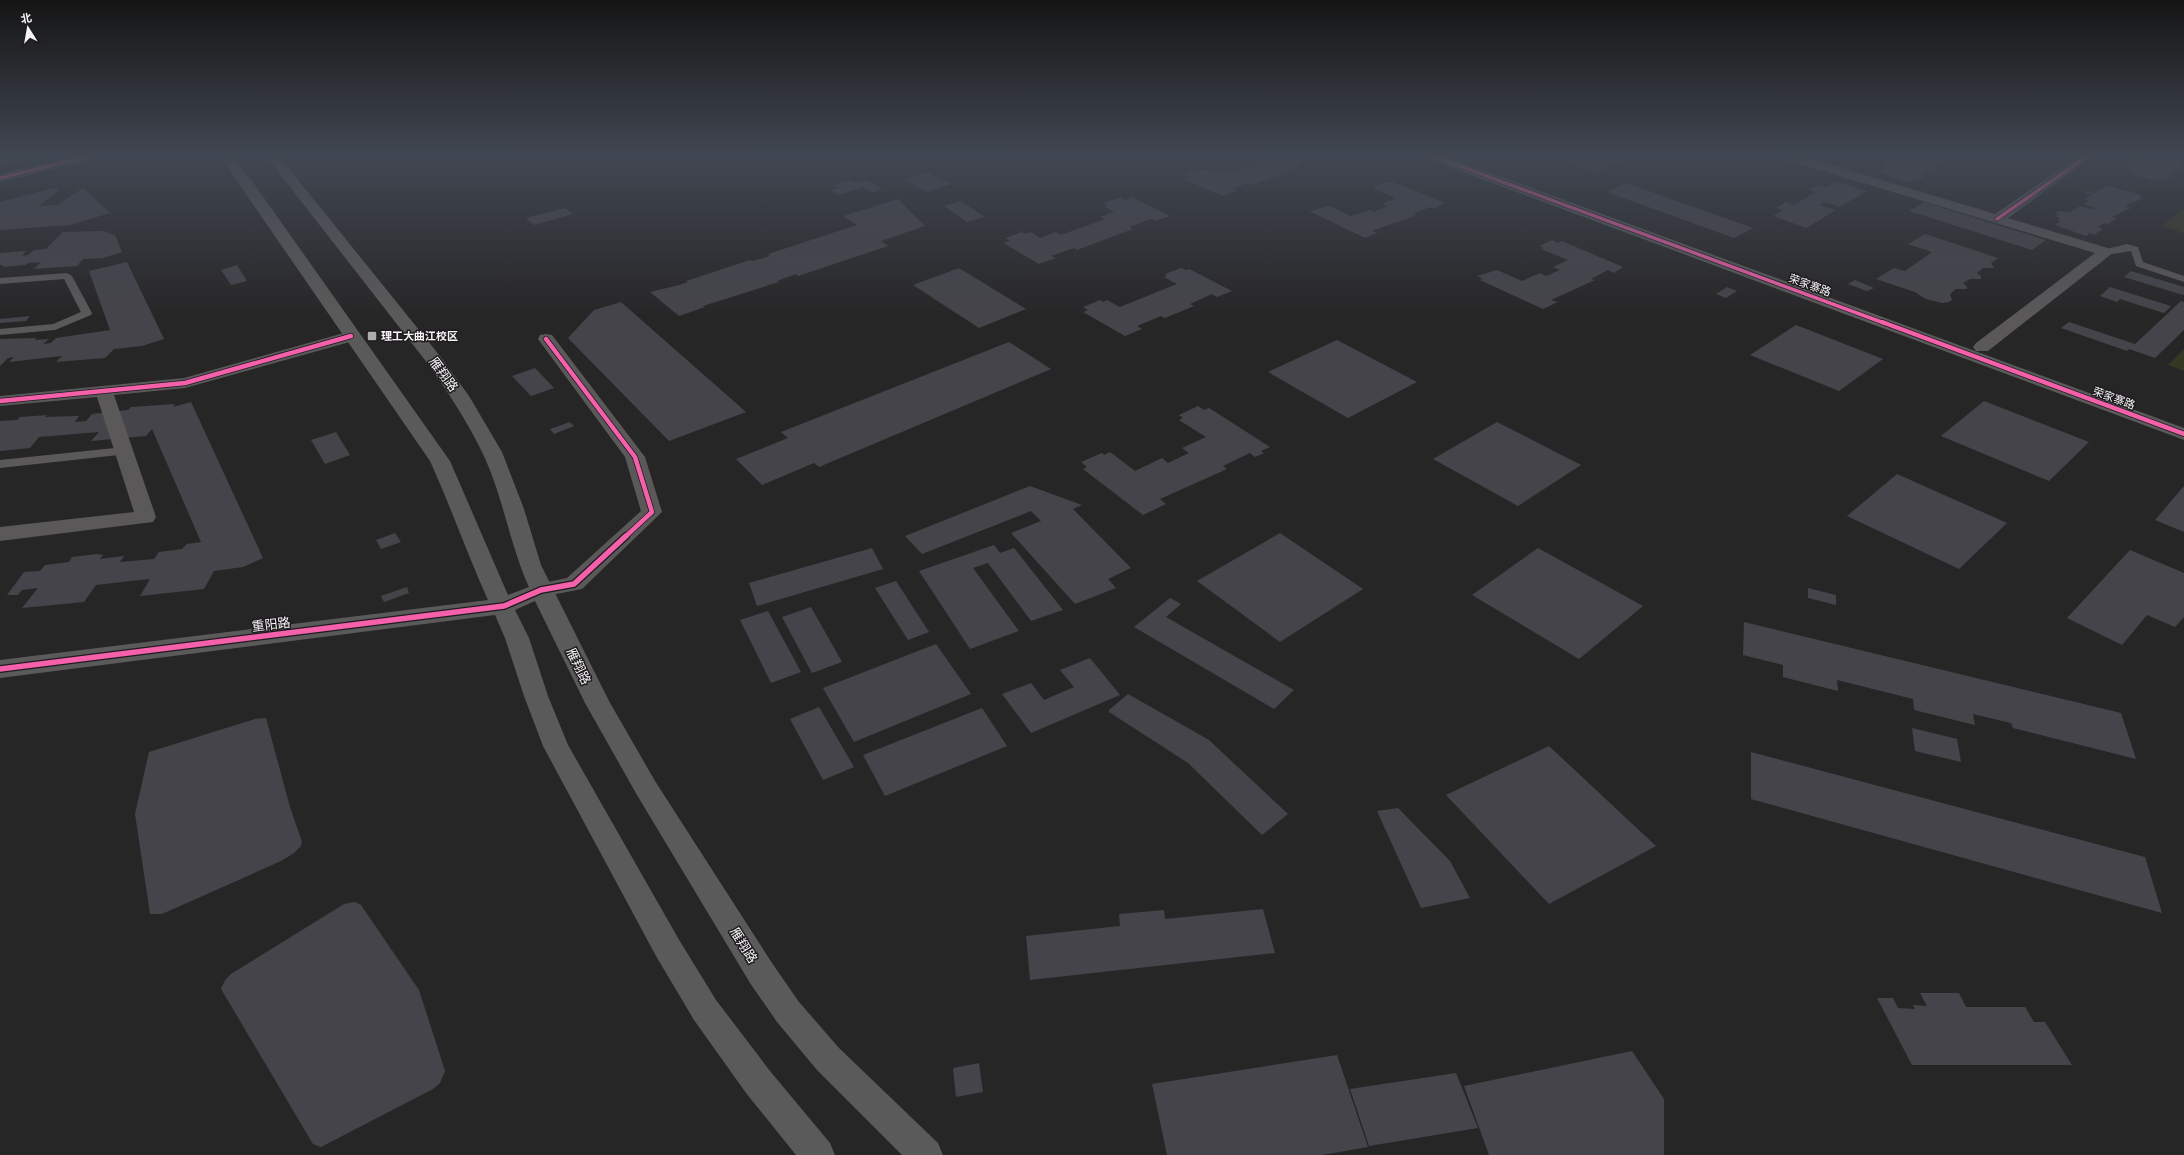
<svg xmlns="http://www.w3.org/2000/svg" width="2184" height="1155" viewBox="0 0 2184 1155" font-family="Arial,'Noto Sans SC',sans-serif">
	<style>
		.green { fill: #353822 }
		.building { fill: #45444a }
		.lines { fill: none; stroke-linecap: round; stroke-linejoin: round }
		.lane { fill: #5a5859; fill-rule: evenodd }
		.street { fill: #5a5859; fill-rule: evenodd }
		.secondary { fill: #5b5a5a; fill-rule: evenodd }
		.cycleway-far2-casing { stroke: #1e1b1e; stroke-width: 5 }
		.cycleway-far1-casing { stroke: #1e1b1e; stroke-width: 6 }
		.cycleway-casing { stroke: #1e1b1e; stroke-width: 8 }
		.cycleway-far2 { stroke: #f560ab; stroke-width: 3.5 }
		.cycleway-far1 { stroke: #f560ab; stroke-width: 4.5 }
		.cycleway { stroke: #f560ab; stroke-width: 5.5 }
		.poi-dot { fill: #aeacae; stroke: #1e1b1e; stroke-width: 1.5 }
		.labels { text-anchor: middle; stroke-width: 3; stroke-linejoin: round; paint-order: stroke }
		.far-street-label { font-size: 11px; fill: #f6f4f6; stroke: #1e1b1e }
		.far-poi-label { font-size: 11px; font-weight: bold; fill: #f6f4f6; stroke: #1e1b1e; text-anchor: start }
		.street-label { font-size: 13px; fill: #f6f4f6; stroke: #1e1b1e }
	</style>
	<rect width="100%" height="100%" fill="#272627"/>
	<g class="green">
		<path d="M2184 209V233L2162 226Z"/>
		<path d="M2184 349V371L2168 365Z"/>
	</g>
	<g class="building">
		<path d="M1271 155H1323L1329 157 1318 161 1313 159 1296 165 1301 167 1252 185 1248 183 1232 189 1236 191 1222 196 1184 179 1189 177 1184 175 1199 170H1207L1216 174 1229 170 1235 172 1272 159 1266 157Z"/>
		<path d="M1573 155H1620L1628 157 1596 172 1566 162 1577 156Z"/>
		<path d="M1912 155H1951L1948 157 1954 158 1935 166 1939 167 1930 172 1927 171 1919 175 1924 177 1915 181 1911 180 1907 182 1880 172 1886 169 1883 168 1886 167 1882 165 1886 163 1883 162 1886 161 1897 162 1908 156 1918 160 1921 158Z"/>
		<path d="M2147 155 2159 158 2162 157 2156 155H2184V161L2178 165 2183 167 2166 174 2171 175 2164 180 2160 179 2156 181 2126 171 2131 168 2128 167 2130 166 2125 164 2129 162H2126L2134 159 2139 160Z"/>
		<path d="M928 172 951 184 926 192 905 180Z"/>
		<path d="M851 180 856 183 867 180 882 189 872 192 864 187 838 195 831 190 839 188 833 185Z"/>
		<path d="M1387 182H1393L1445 203 1435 209 1430 207 1413 214 1417 215 1372 231 1377 233 1365 238 1309 211 1329 206 1351 216 1369 210 1374 212 1388 206 1382 204 1396 198 1374 189 1376 188 1374 186Z"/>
		<path d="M1836 182 1867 191 1840 207 1824 202 1819 205 1836 210 1806 228 1773 216 1784 210 1776 208 1786 202 1794 205 1816 192 1809 190 1818 185 1826 187Z"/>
		<path d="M1626 183 1753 228 1734 238 1607 192Z"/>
		<path d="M2107 186 2142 195 2139 197 2144 198 2125 206 2131 208 2112 217 2117 218 2108 224 2105 223 2098 227 2103 229 2094 235 2090 233 2086 236 2055 225 2061 221 2057 220 2060 218 2055 216 2059 214 2055 213 2058 211 2070 212 2080 206 2091 209 2095 208 2083 204 2089 200 2084 199 2091 195 2084 193 2087 191 2094 193Z"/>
		<path d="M54 188 60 189 39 206 58 205 83 188 110 213 70 225 0 230V202Z"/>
		<path d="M1121 197 1125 200 1132 197 1170 216 1155 221 1151 219 1129 227 1133 229 1077 250 1074 248 1051 256 1056 258 1039 264 1003 243 1010 241 1005 238 1022 232 1025 234 1031 232 1040 238 1056 232 1061 235 1105 219 1100 217 1114 212 1104 206 1108 205 1104 203Z"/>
		<path d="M898 199 925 226 881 241 888 246 798 276 796 274 777 281 779 282 703 306 705 307 679 316 650 292 679 285 688 282 686 281 750 260 752 261 770 256 768 254 857 225 843 216Z"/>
		<path d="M961 201 985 217 967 222 944 206Z"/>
		<path d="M1924 202 2046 240 2032 250 1909 211Z"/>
		<path d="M565 208 573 214 534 225 526 218Z"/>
		<path d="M102 231 115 235 122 252 103 258 83 259 77 266 34 269 41 262 28 263 25 265 2 267 4 265H0V253L26 251 22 256 28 255 34 250 46 249 63 232Z"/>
		<path d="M1925 234 1998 258 1991 263 1994 268H1983L1977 273 1981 276V279H1970L1963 283 1967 287V289H1956L1950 294 1952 300 1949 302 1942 303 1926 299 1915 292 1876 279 1894 268 1905 271 1932 252 1908 244Z"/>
		<path d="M1552 240 1558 243 1562 241 1623 267 1614 273 1608 270 1591 279 1595 280 1551 300 1558 302 1543 309 1480 280 1483 279 1477 276 1497 270 1522 281 1540 273 1546 276 1560 270 1553 267 1568 260 1541 249 1544 248 1539 246Z"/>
		<path d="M127 262 164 339 142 346 114 349 105 358 56 362 62 356 9 362 14 357 8 358 0 366V339L36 338 35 340 49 339 43 344 51 343 56 338 110 330 89 271Z"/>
		<path d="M237 265 247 281 231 285 221 270Z"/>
		<path d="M959 268 1026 309 979 328 913 285Z"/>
		<path d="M1181 268 1186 270 1189 269 1232 291 1217 297 1212 294 1190 304 1194 306 1165 318 1161 316 1137 326 1142 329 1125 336 1083 312 1088 310 1083 307 1100 300 1103 302 1107 300 1120 307 1177 284 1164 277 1167 275 1165 274Z"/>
		<path d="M2131 271 2184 287V294L2183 295 2124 277Z"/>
		<path d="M1855 280 1874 288 1867 291 1848 284Z"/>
		<path d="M1727 287 1737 291 1726 298 1716 294Z"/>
		<path d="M2110 287 2171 306 2164 313 2120 299 2117 302 2100 296Z"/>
		<path d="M2181 301 2184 302V330L2155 358 2129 349 2127 351 2061 328 2069 322 2135 344Z"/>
		<path d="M621 302 746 412 669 441 568 338 594 310Z"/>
		<path d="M30 316 26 321 0 323V319Z"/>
		<path d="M1796 325 1883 359 1839 391 1750 355Z"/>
		<path d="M1337 340 1417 382 1348 418 1268 372Z"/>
		<path d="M1009 342 1051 369 819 467 814 463 762 485 736 459 788 438 781 432Z"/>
		<path d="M535 368 554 388 531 396 512 376Z"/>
		<path d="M1984 401 2089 442 2049 481 1941 436Z"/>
		<path d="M191 402 263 558 243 567 214 571 204 589 140 596 150 579 140 580 96 585 84 602 22 608 38 588 22 590 18 595H7L24 572 40 571 45 565 69 562 72 557 97 554 103 555 100 559 124 556 120 562 154 559 159 552 182 549 187 544 201 542 152 429 146 436 91 441 99 432 39 437 30 448 0 451V421L17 420 20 417 47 415 45 417 79 416 75 422 86 421 92 414 128 410 131 407 175 404 173 407Z"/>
		<path d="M1198 406 1204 410 1209 408 1270 447 1261 451 1264 453 1255 457 1250 453 1223 466 1227 469 1160 499 1166 504 1143 515 1083 469 1087 467 1081 462 1102 453 1104 455 1110 452 1135 471 1162 458 1168 463 1189 453 1182 448 1206 437 1179 420 1183 418 1179 415Z"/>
		<path d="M570 422 574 426 554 434 550 429Z"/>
		<path d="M1497 422 1581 465 1518 506 1433 459Z"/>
		<path d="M336 432 350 455 325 464 311 440Z"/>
		<path d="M1897 474 2007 523 1959 569 1847 516Z"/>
		<path d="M1030 486 1082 505 1073 509 1131 568 1108 579 1116 588 1075 604 1011 533 1041 521 1031 511 922 554 905 536Z"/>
		<path d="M2184 486V532L2155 520Z"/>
		<path d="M395 533 401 542 381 549 376 540Z"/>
		<path d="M1280 533 1363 589 1280 642 1197 581Z"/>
		<path d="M994 545 1000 553 1014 548 1063 610 1031 621 988 563 973 568 1019 631 970 649 919 571Z"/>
		<path d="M872 548 883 569 757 606 749 583Z"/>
		<path d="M1538 548 1643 606 1579 659 1472 595Z"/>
		<path d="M2130 550 2184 573V617L2175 627 2147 615 2122 645 2067 618Z"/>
		<path d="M896 581 929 632 908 640 875 588Z"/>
		<path d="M407 587 409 593 384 602 381 596Z"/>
		<path d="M1808 588 1836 595V605L1808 598Z"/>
		<path d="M1170 598 1181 604 1166 617 1294 690 1274 709 1134 627Z"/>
		<path d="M811 607 842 662 812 673 782 617Z"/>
		<path d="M768 611 801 672 771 683 740 620Z"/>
		<path d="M1744 622 2121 713 2136 759 2013 728 2011 723 1973 714 1975 725 1914 710 1913 699 1837 680 1838 691 1783 677V665L1743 655Z"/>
		<path d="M936 644 971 694 854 742 823 688Z"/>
		<path d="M1090 658 1120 695 1031 733 1002 694 1031 683 1044 700 1074 687 1060 670Z"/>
		<path d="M1128 694 1209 740 1288 814 1262 835 1188 763 1109 712V710Z"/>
		<path d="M819 707 854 767 823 780 790 719Z"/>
		<path d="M982 708 1007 746 885 796 863 755Z"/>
		<path d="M266 718 290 807 302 842 301 846 294 853 281 861 162 914H150L135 814 149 752 255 719Z"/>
		<path d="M1912 728 1957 739 1961 762 1915 751Z"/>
		<path d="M1549 746 1656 846 1549 904 1446 795Z"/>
		<path d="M1751 752 2145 857 2162 913 1751 799Z"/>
		<path d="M1398 808 1450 861 1470 898 1421 908 1377 811Z"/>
		<path d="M355 902 361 905 419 990 445 1071 440 1083 433 1089 321 1147 313 1144 221 989 225 980 231 974 344 904Z"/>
		<path d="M1263 909 1275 953 1030 980 1026 936 1120 926 1119 914 1164 910 1165 919Z"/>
		<path d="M1920 993H1959L1966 1007H2025L2034 1022H2045L2072 1065H1912L1877 998H1893L1898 1008 1915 1009 1913 1005 1927 1006Z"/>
		<path d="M1632 1051 1664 1099V1155H1489L1464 1086Z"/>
		<path d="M1337 1055 1368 1147 1322 1155H1167L1152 1084Z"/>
		<path d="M979 1063 983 1092 956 1097 953 1068Z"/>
		<path d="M1456 1073 1478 1128 1369 1146 1350 1089Z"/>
	</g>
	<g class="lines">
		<g class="lane">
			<path d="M2127 244 2138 247 2143 262 2184 276V282L2136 266 2131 251 2106 255 2101 252 2103 250Z"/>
			<path d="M67 273 72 276 92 313 91 315 55 330 0 335V329L53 324 81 312 64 279 0 284V278Z"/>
			<path d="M124 447 130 451 128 454 0 468V460Z"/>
		</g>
		<g class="street">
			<path d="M1778 155H1798L1995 214 2081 155H2095L2008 218 2111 249 2114 252 1988 351H1976L1973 347 1976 343 2095 253 1780 158Z"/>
			<path d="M351 331 357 332 359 336 357 340 185 388 114 395 156 517 153 522 0 541V527L134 512 97 397 0 406V396L184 378Z"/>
			<path d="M546 334 552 335 645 457 662 512 582 589 541 597 533 595 530 590 533 585 567 578 641 511 625 457 538 339 540 335Z"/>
		</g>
		<g class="secondary">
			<path d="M11 155H35L33 158 0 165V157Z"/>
			<path d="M79 155H101L99 158 0 182V174Z"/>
			<path d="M219 155H232L252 181 450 461 508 595 529 587C509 543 503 495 482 452 467 421 448 392 428 364L265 155H278L440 356 469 396 502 452 524 509 541 565 609 701 655 781 772 963 799 1002 839 1048 938 1143 943 1155H902L817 1070 777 1022 750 983 637 795 585 703 535 601 515 610 529 638 548 696 568 745 678 938 716 1000 770 1071 830 1143 835 1155H796L746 1093 694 1020 656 956 543 746 524 696 505 638 495 615 0 678V660L488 600C467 554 451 507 430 461Z"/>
			<path d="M1423 155H1442L2184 428V440L1425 158Z"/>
		</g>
		<g class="cycleway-far2-casing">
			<g id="cycleway-far2">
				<path d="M1430 155 1884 323"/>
				<path d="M0 178 94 155"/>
				<path d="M1997 219 2089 155"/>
			</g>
		</g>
		<g class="cycleway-far1-casing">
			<g id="cycleway-far1">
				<path d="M1882 322 2184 434"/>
				<path d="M546 339 635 457 652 512 625 537"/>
				<path d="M0 401 185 383 351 336"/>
			</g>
		</g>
		<g class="cycleway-casing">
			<path id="cycleway" d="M0 669 504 606 541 590 574 584 626 536"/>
		</g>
		<use href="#cycleway-far2" class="cycleway-far2"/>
		<use href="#cycleway-far1" class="cycleway-far1"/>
		<use href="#cycleway" class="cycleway"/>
	</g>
	<linearGradient id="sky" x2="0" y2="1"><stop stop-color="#151515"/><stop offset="0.49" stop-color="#414752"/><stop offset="1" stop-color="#414752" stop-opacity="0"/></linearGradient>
	<rect width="2184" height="316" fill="url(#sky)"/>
	<rect class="poi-dot" x="367" y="331" width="10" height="10" rx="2"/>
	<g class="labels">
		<g class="far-street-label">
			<text transform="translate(1810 285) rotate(20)" y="4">荣家寨路</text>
			<text transform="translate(2114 398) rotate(20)" y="4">荣家寨路</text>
		</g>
		<g class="far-poi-label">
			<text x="381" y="340">理工大曲江校区</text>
		</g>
		<g class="street-label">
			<text transform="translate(444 374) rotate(54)" y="5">雁翔路</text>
			<text transform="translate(271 624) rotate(-7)" y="5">重阳路</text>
			<text transform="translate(579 666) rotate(64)" y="5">雁翔路</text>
			<text transform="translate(744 945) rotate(58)" y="5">雁翔路</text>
		</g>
	</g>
	<g transform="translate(28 28) rotate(349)" stroke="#1e1b1e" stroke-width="3" paint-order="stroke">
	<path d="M0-3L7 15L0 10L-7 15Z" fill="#f6f4f6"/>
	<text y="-6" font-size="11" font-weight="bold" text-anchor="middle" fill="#f6f4f6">北</text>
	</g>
</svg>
